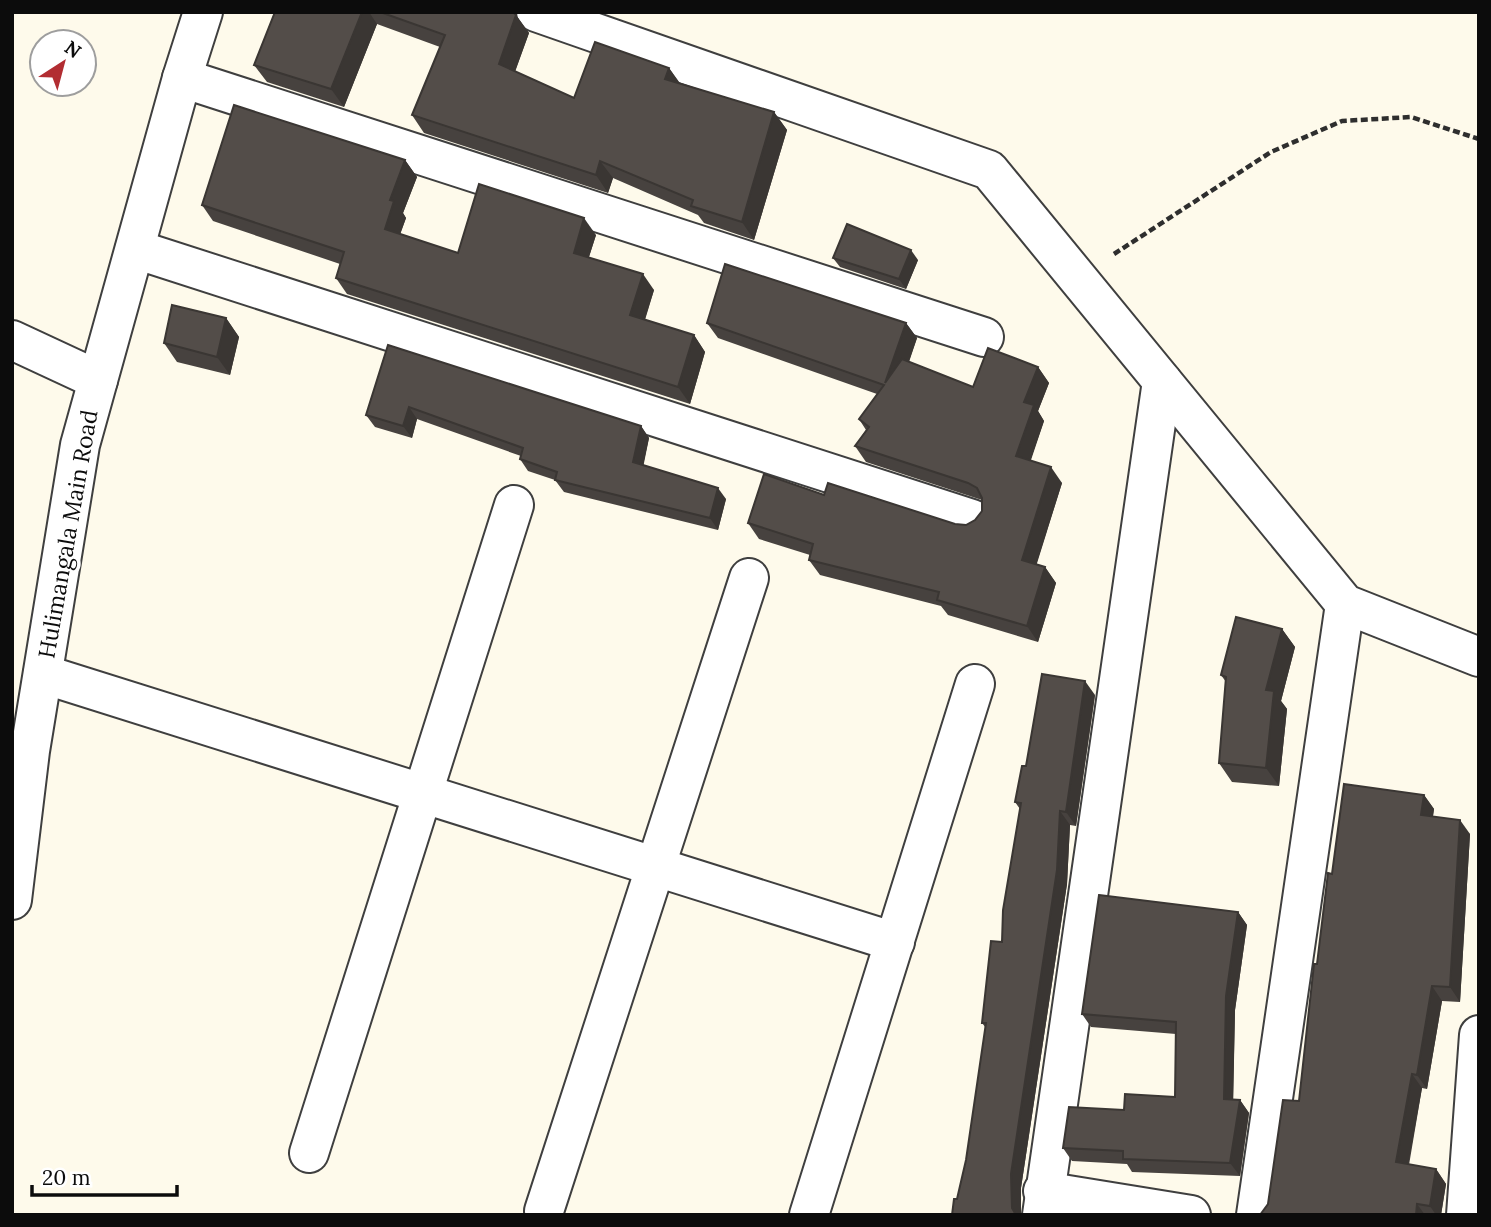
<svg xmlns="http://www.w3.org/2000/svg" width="1491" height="1227" viewBox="0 0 1491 1227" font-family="Lora,serif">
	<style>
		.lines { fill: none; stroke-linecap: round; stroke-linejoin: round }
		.minor-casing { stroke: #3f3f3f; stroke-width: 42 }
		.tertiary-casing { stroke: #3f3f3f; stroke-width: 42 }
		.path { stroke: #2e2e2e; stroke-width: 4.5; stroke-dasharray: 7 3.5; stroke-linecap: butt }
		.minor { stroke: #fff; stroke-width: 38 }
		.tertiary { stroke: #fff; stroke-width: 38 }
		.wall { fill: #47423f }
		.shaded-wall { fill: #3a3633 }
		.building { fill: #534d49; stroke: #3a3633; stroke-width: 2 }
		.labels { text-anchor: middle; stroke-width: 7; stroke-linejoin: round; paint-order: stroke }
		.street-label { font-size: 23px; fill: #0c0c0c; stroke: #fff }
	</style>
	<rect width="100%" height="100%" fill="#fefaeb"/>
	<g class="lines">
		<g class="minor-casing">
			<g id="minor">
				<path d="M536 12 989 170 1345 604 1479 657"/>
				<path d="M182 78 984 337"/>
				<path d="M135 249 972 519"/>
				<path d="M12 340 98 380"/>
				<path d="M43 674 895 942"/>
				<path d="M309 1153 514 505"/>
				<path d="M1043 1191 1191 1215"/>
				<path d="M544 1211 749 578"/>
				<path d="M809 1215 975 684"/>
				<path d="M1042 1215 1162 381"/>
				<path d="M1256 1215 1345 604"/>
				<path d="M1466 1215 1479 1035"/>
			</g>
		</g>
		<g class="tertiary-casing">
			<path id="tertiary" d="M12 900 30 751 80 445 182 78 203 12"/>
		</g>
		<path class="path" d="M1114 254 1271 152 1342 121 1411 117 1479 139"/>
		<use href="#minor" class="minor"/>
		<use href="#tertiary" class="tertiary"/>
	</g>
	<g class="wall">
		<path d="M275 12H516V15L529 33 515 72 574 98 669 68 680 84 774 112 787 130 754 240 704 223 698 215 613 178 608 193 424 133 412 115 440 47 377 24 344 107 267 82 254 65Z"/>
		<path d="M405 160 417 177 403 213 406 218 400 234 458 253 596 235 589 257 654 290 645 320 694 335 705 352 690 404 347 294 336 278 340 264 213 221 202 205Z"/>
		<path d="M833 258 918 260 906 289 840 267Z"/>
		<path d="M226 318 239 337 230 375 177 362 164 343Z"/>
		<path d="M707 323H906L917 338 909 362 973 387 1038 367 1049 383 1038 411 1044 421 1030 461 1062 483 1036 565 1045 567 1056 583 1038 642 948 615 941 606 820 575 809 560 810 555 759 539 748 523 824 495 955 524 966 525 975 520 982 511V500L866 462 855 446 866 430 859 419 877 394 718 338Z"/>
		<path d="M388 345 641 426 649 438 643 465 726 499 718 530 564 492 555 480 528 471 520 459 521 456 417 419 412 438 375 427 366 415Z"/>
		<path d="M1282 629 1295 647 1281 701 1287 709 1279 786 1232 782 1219 763 1226 682 1221 675Z"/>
		<path d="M1095 695 1076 826 1070 825 1067 884 1021 1188 957 1199 966 1160 986 1028 982 1023 1002 942 1020 809 1015 802 1026 766Z"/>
		<path d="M1424 795 1434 809 1433 816 1470 834 1460 1002 1442 1001 1427 1089 1422 1088 1409 1165 1436 1169 1446 1184 1441 1215H1260L1268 1204 1299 1101 1317 964 1332 874Z"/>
		<path d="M1238 912 1247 925 1235 1010 1233 1099 1240 1100 1249 1113 1240 1176 1132 1172 1127 1164 1072 1161 1063 1148 1175 1097 1176 1034 1091 1027 1082 1014Z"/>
	</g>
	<g class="shaded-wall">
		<path d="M362 12H369L377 24 344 107 331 89Z"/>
		<path d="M510 12H516V15L529 33 511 82 499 64Z"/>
		<path d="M669 68 682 86 665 79Z"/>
		<path d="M774 112 787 130 754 240 742 222Z"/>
		<path d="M405 160 417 177 403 213 406 218 396 246 385 229 390 200Z"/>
		<path d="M600 161 613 178 608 193 596 175Z"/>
		<path d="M584 218 596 235 585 269 574 253Z"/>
		<path d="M911 250 918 260 906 289 899 279Z"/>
		<path d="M643 274 654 290 641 331 630 315Z"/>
		<path d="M226 318 239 337 230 375 217 357Z"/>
		<path d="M906 323 917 338 896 398 885 383Z"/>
		<path d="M694 335 705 352 690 404 678 387Z"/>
		<path d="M1038 367 1049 383 1038 411 1044 421 1027 472 1016 456 1024 402Z"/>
		<path d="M409 407 417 419 412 438 403 426Z"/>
		<path d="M641 426 649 438 642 473 633 462Z"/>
		<path d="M1051 467 1062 483 1033 576 1022 560Z"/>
		<path d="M718 488 726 499 718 530 710 518Z"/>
		<path d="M1045 567 1056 583 1038 642 1027 626Z"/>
		<path d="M1282 629 1295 647 1281 701 1287 709 1279 786 1266 768V690Z"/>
		<path d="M1085 681 1095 695 1076 826 1066 812Z"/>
		<path d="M1424 795 1434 809 1431 829 1421 815Z"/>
		<path d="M1060 811 1070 825 1067 884 1021 1188V1215H1016L1012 1208 1011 1174Z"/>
		<path d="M1460 820 1470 834 1460 1002 1450 987Z"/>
		<path d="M1238 912 1247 925 1235 1010 1233 1112 1224 1099 1226 996Z"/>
		<path d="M1432 986 1442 1001 1427 1089 1417 1075Z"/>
		<path d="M1412 1074 1422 1088 1406 1177 1396 1162Z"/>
		<path d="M1240 1100 1249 1113 1240 1176 1230 1163Z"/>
		<path d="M1436 1169 1446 1184 1441 1215H1436L1430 1206Z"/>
		<path d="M1417 1204 1425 1215H1416Z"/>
	</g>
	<g class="building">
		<path d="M275 12H362L331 89 254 65Z"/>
		<path d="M380 12H513L516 15 499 64 574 98 595 42 669 68 665 79 774 112 742 222 691 206 693 200 600 161 596 175 412 115 445 35Z"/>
		<path d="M234 105 405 160 390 200 394 201 385 229 458 253 479 184 584 218 574 253 643 274 630 315 694 335 678 387 336 278 344 252 202 205Z"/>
		<path d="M847 224 911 250 899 279 833 258Z"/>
		<path d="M725 264 906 323 885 383 902 359 973 387 988 348 1038 367 1024 402 1034 405 1016 456 1051 467 1022 560 1045 567 1027 626 937 600 939 592 809 560 813 544 748 523 764 474 824 495 828 483 955 524 966 525 975 520 982 511V498L977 488 968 483 855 446 869 427 859 419 884 385 707 323Z"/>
		<path d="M172 305 226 318 217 357 164 343Z"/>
		<path d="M388 345 641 426 633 462 718 488 710 518 555 480 557 472 520 459 523 448 409 407 403 426 366 415Z"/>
		<path d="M1236 617 1282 629 1266 690 1274 691 1266 768 1219 763 1226 677 1221 675Z"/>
		<path d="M1042 674 1085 681 1066 812 1060 811 1057 870 1011 1174 1012 1208 1016 1215H952L954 1199H957L966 1160 986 1023H982L991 941 1002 942 1003 910 1021 803 1015 802 1022 766H1026Z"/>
		<path d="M1344 784 1424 795 1421 815 1460 820 1450 987 1432 986 1417 1075 1412 1074 1396 1162 1436 1169 1430 1206 1417 1204 1416 1215H1260L1268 1204 1283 1100 1299 1101 1314 964H1317L1328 873 1332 874Z"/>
		<path d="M1099 895 1238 912 1226 996 1224 1099 1240 1100 1230 1163 1123 1159V1151L1063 1148 1069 1107 1124 1110 1125 1094 1175 1097 1176 1022 1082 1014Z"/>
	</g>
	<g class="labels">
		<g class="street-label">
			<text transform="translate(68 534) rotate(-80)" y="8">Hulimangala Main Road</text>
		</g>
	</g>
	<rect width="1491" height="1227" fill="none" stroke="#0c0c0c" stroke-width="28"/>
	<g transform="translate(63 63) rotate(36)"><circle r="33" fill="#ffffff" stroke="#9e9e9e" stroke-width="2"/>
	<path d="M0-5L12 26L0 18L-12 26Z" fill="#b22d32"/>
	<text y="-10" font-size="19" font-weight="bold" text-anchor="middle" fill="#0c0c0c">N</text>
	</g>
	<path d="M32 1185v10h145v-10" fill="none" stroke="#0c0c0c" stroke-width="3.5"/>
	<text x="42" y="1185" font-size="21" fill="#0c0c0c" stroke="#ffffff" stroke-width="5" paint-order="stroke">20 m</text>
</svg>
